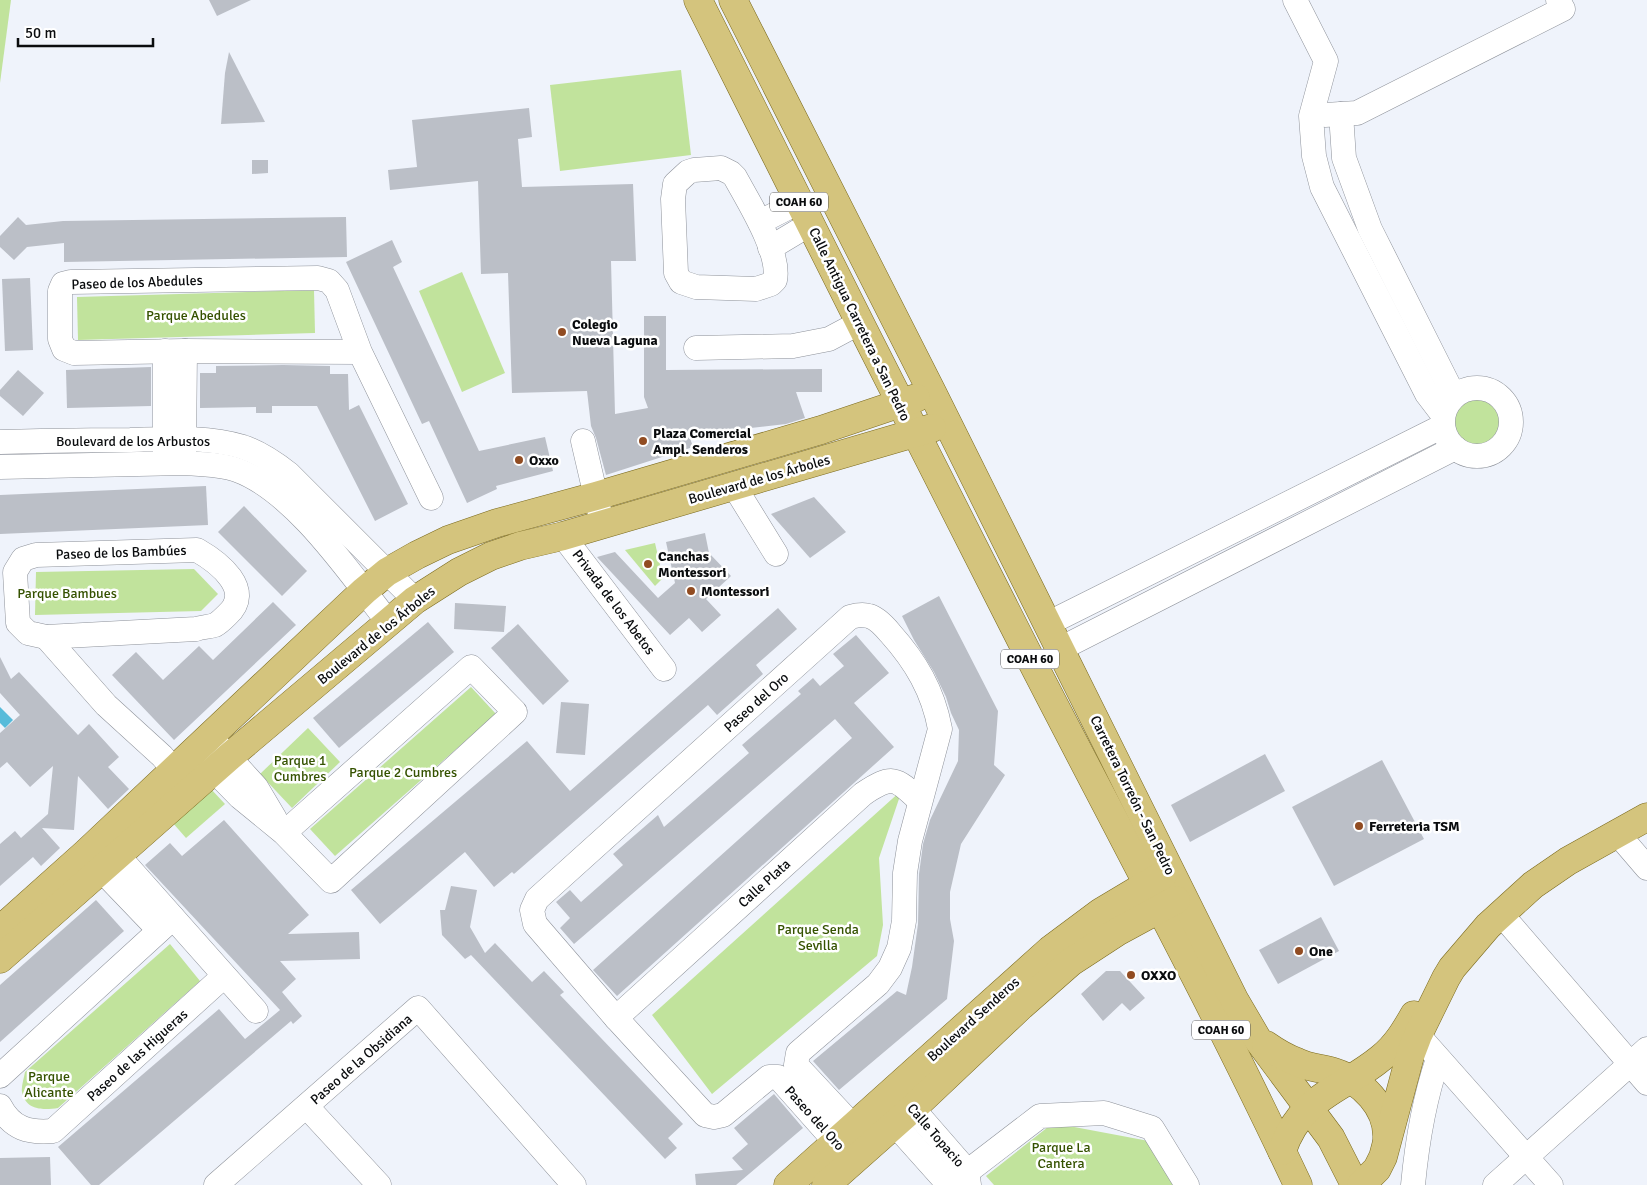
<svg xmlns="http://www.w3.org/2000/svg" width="1647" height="1185" viewBox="0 0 1647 1185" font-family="Signika,sans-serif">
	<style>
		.green { fill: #c1e39c }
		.water { fill: #57bbda }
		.building { fill: #bbbfc7 }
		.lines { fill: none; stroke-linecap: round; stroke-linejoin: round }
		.minor-casing { stroke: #8e929a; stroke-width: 25 }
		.major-casing { stroke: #7b6a1e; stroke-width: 29 }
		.minor { stroke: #fff; stroke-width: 24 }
		.major { stroke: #d4c47d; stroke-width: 28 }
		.poi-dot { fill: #914c22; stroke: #fff; stroke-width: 2 }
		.labels { text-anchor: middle; stroke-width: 5; stroke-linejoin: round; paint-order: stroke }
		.shield { fill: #fff; stroke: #545556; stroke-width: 1 }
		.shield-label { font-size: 12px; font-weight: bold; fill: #0a0c0e }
		.street-label { font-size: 14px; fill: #0a0c0e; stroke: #fff }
		.park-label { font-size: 14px; fill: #355200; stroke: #fff }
		.poi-label { font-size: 14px; font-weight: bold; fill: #0a0c0e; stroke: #fff; text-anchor: start }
	</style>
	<rect width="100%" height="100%" fill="#eff3fb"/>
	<g class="green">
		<path d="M0 0H11L0 83Z"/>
		<path d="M681 70 691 155 560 171 550 85Z"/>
		<path d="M462 272 505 373 462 392 419 291Z"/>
		<path d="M314 290 315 333 78 340 77 297Z"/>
		<circle cx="1477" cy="422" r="25"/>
		<path d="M655 543 663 578 655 586 625 550Z"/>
		<path d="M194 569 218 594 201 611 35 615 36 572Z"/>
		<path d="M471 687 496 714 335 856 310 829Z"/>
		<path d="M308 728 340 762 292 808 260 774Z"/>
		<path d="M210 788 225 804 186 838 172 822Z"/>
		<path d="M902 790 879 858 883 925 877 956 712 1094 652 1015Z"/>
		<path d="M170 944 200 981 58 1108C44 1110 26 1111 22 1092 21 1087 24 1078 25 1072Z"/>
		<path d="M1053 1123 1154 1142 1176 1185H994L986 1176Z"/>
	</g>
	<path class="water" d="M0 707 13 720 5 728 0 723Z"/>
	<g class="building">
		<path d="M209 0H251L217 16Z"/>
		<path d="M229 52 265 122 221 124 225 73Z"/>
		<path d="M529 108 532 137 518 139 522 187 633 184 636 261H611L615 414 648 408 644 397V316H666V370L822 369V392H796L805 418 786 424 689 435 693 447 606 475 596 438 591 426 587 391 512 393 508 273 481 274 478 181 390 190 388 170 417 167 412 120Z"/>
		<path d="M252 160H268V173L252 174Z"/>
		<path d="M18 217 26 225 63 221 346 217 347 257 64 262V243L27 247 14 260 0 247V236Z"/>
		<path d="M392 240 402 262 393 267 479 451 545 437 553 471 496 486 497 489 467 503 429 421 422 424 346 262Z"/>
		<path d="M30 278 33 350 5 351 2 279Z"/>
		<path d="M283 365 330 366V374H348L349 410 359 405 408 504 375 521 317 406H272V413H256V407L200 408V373H216V366Z"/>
		<path d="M151 367V406L67 408 66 370Z"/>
		<path d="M18 370 44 393 23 416 0 396V390Z"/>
		<path d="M206 486 208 525 0 534V495Z"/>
		<path d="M814 497 846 532 810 558 771 514Z"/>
		<path d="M244 506 307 571 282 596 218 532Z"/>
		<path d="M705 533 709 553 731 576 706 599 721 615 702 632 689 618 670 635 597 557 615 552 658 598 675 583 666 542Z"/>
		<path d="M939 596 998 711 994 765 1005 775 961 844 950 892V919L954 941 947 999 839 1090 813 1061 897 991 906 995 912 967 918 924 919 874 923 844 930 820 958 761 959 730 951 713 946 697 934 672 914 640 902 616Z"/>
		<path d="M273 602 296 625 174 740 112 675 136 652 163 680 199 646 213 660Z"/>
		<path d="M455 603 506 606 504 632 454 629Z"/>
		<path d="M778 608 797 629 756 665 763 674 717 715 708 705 514 874 512 872 494 887 465 852 380 924 351 890 527 741 570 791Z"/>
		<path d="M428 622 454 652 339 748 313 718Z"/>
		<path d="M518 624 569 681 543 705 491 648Z"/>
		<path d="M856 635 889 673 854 703 894 747 617 996 593 970 852 738 835 719 574 944 560 928 570 918 556 902 570 890 581 902 623 865 613 854 658 815 664 827 749 753 742 745 801 694 798 691 813 678 820 686 844 666 833 654Z"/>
		<path d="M0 657 11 679 19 672 78 735 89 724 119 757 108 767 129 789 108 809 78 776 74 830 42 828 60 848 41 866 33 857 0 886V844L15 831 21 838 48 814 53 766 30 787 7 762 0 768V733L20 715 0 693Z"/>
		<path d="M561 702 589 704 585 755 556 753Z"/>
		<path d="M1265 754 1285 791 1190 842 1171 805Z"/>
		<path d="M1382 760 1424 839 1334 886 1292 807Z"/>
		<path d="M224 820 309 915 288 934 359 932 360 959 280 961 296 979 282 992 302 1016 293 1024 291 1021 99 1185H91L58 1147 219 1009 245 1039 280 1010 145 865 170 843 182 856Z"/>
		<path d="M451 886 477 890 470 927 485 953 495 943 532 982 544 971 564 992 560 995 683 1124 668 1138 677 1148 665 1159 471 955 465 959 442 935 440 910H445Z"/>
		<path d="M96 900 124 931 0 1042V985Z"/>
		<path d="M1321 917 1339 951 1278 984 1259 950Z"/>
		<path d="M1106 971H1120L1145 998 1130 1011 1122 1003 1103 1021 1081 994Z"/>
		<path d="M774 1094 803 1128 736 1185H696L695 1174 743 1170 732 1158 748 1144 734 1128Z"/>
		<path d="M50 1157 51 1185H0V1158Z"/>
	</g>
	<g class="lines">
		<g class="minor-casing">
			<g id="minor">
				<path d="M1295 0 1326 61 1311 116 1314 156 1322 187 1427 394 1443 415"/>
				<path d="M1341 114 1344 158 1370 229 1454 396"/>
				<path d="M1325 115 1357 113 1563 9 1558 0"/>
				<path d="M721 168 731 173 735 177C748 201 781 253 775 280L771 284 756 289 696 287 681 282 676 273 673 199 675 184 688 172 694 170Z"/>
				<path d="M760 222 799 202"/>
				<path d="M770 248 810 224"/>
				<path d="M696 348 793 346 829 339 859 323"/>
				<path d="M360 352 185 351 74 353 64 349 60 339V291L63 284 71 282 318 278 329 281 337 290 360 352 431 498"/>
				<circle cx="1477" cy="422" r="34"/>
				<path d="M583 441 600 514"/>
				<path d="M0 442C43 441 86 440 130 440 167 439 207 436 243 447 261 453 275 463 289 474L415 600"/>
				<path d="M165 454V351"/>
				<path d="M184 454 185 351"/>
				<path d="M0 467 184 463C201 464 221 464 237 470 295 491 351 575 389 623"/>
				<path d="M734 486 776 554"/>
				<path d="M563 536 664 669"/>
				<path d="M197 550C218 562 255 590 227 615 224 618 219 623 215 625 209 627 202 627 196 629L46 637 28 633 18 623 15 572 23 559 36 555Z"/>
				<path d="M1047 624 1443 426"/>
				<path d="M46 637 106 705 162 756 185 783"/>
				<path d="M1060 649 1455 448"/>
				<path d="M216 743 256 787 275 819"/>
				<path d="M200 756 240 797 284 833 331 881 515 712 471 667 284 833"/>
				<path d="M1617 833 1647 868"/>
				<path d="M105 841 256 1011"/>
				<path d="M89 857 159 930"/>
				<path d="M1501 914 1647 1083"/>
				<path d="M616 1018 863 794C893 774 896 778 920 801"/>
				<path d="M1418 1035 1551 1185"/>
				<path d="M0 1076 173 918"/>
				<path d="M900 1094 967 1171 969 1185"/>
				<path d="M0 1106C12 1129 29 1133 53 1131L224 976"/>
				<path d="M307 1107 379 1185"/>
				<path d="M882 1110 949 1185"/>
				<path d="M848 1156 778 1077H769L723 1115 714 1117 705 1115 616 1018 535 924 532 910 537 899 850 617C857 615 863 614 869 616 877 618 885 627 890 633 916 662 933 691 940 729L910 841 905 873 904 921 899 948 890 968 878 984 798 1053 796 1065 866 1140"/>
				<path d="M216 1185 418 1008 574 1185"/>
				<path d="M950 1185 1040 1116 1104 1113 1152 1128 1187 1185"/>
				<path d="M1413 1185C1417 1142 1424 1100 1438 1059"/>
				<path d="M1495 1185 1647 1049"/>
			</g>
		</g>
		<g class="major-casing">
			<g id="major">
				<path d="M698 0C809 221 919 442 1032 662 1121 835 1215 1008 1298 1185"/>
				<path d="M733 0 932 392 1234 999 1258 1040 1331 1138 1355 1185"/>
				<path d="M0 930 86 853 364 591 387 572 417 555 448 540 497 523 596 496 821 430 916 398"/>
				<path d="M0 959 229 757 415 600 459 572 491 556 520 546 563 536 932 428"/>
				<path d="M1266 1045C1276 1052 1286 1058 1297 1062 1309 1068 1322 1068 1334 1072 1362 1081 1388 1107 1387 1138"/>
				<path d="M1282 1151C1301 1095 1341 1091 1381 1058 1396 1046 1405 1031 1414 1015"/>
				<path d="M788 1185 1050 950 1101 912 1163 875"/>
				<path d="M826 1185 913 1108 1021 1006 1071 962 1117 932 1176 900"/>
				<path d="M1361 1185 1377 1169 1383 1157 1410 1056 1418 1035 1446 978 1452 968 1488 926 1533 885 1568 861 1647 817"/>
			</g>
		</g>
		<use href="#minor" class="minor"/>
		<use href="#major" class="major"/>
	</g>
	<g class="poi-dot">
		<circle cx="562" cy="332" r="5"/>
		<circle cx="643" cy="441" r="5"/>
		<circle cx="519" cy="460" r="5"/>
		<circle cx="648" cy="564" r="5"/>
		<circle cx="691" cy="591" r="5"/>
		<circle cx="1359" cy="826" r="5"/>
		<circle cx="1299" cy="951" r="5"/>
		<circle cx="1131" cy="975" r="5"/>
	</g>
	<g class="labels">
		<g class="shield">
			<rect x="770" y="192.5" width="58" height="19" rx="4"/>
			<rect x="1001" y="649.5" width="58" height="19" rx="4"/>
			<rect x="1192" y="1020.5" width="58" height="19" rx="4"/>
		</g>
		<g class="shield-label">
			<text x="799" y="206">COAH 60</text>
			<text x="1030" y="663">COAH 60</text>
			<text x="1221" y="1034">COAH 60</text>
		</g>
		<g class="street-label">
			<text transform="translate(137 282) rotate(-2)" y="5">Paseo de los Abedules</text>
			<text transform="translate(860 324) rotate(64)" y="5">Calle Antigua Carretera a San Pedro</text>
			<text x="133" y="446">Boulevard de los Arbustos</text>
			<text transform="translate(759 479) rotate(-16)" y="5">Boulevard de los Árboles</text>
			<text transform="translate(121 552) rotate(-2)" y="5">Paseo de los Bambúes</text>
			<text transform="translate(614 602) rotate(53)" y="5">Privada de los Abetos</text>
			<text transform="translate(376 635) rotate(-39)" y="5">Boulevard de los Árboles</text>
			<text transform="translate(756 702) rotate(-42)" y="5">Paseo del Oro</text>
			<text transform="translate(1133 795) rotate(64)" y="5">Carretera Torreón - San Pedro</text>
			<text transform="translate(764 883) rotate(-42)" y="5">Calle Plata</text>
			<text transform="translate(973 1019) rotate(-42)" y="5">Boulevard Senderos</text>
			<text transform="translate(137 1055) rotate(-42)" y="5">Paseo de las Higueras</text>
			<text transform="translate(361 1059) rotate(-41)" y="5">Paseo de la Obsidiana</text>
			<text transform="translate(815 1118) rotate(48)" y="5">Paseo del Oro</text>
			<text transform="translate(936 1135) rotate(49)" y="5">Calle Topacio</text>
		</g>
		<g class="park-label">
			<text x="196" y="320">Parque Abedules</text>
			<text x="67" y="598">Parque Bambues</text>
			<text x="300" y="765">Parque 1<tspan x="300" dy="16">Cumbres</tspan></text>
			<text x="403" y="777">Parque 2 Cumbres</text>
			<text x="818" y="934">Parque Senda<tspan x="818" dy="16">Sevilla</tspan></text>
			<text x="49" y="1081">Parque<tspan x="49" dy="16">Alicante</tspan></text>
			<text x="1061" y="1152">Parque La<tspan x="1061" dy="16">Cantera</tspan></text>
		</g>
		<g class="poi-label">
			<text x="572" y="329">Colegio<tspan x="572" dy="16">Nueva Laguna</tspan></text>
			<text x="653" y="438">Plaza Comercial<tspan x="653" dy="16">Ampl. Senderos</tspan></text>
			<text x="529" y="465">Oxxo</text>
			<text x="658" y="561">Canchas<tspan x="658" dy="16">Montessori</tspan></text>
			<text x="701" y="596">Montessori</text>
			<text x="1369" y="831">Ferreteria TSM</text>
			<text x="1309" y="956">One</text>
			<text x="1141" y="980">OXXO</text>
		</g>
	</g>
	<path d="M18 38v8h135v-8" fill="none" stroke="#0a0c0e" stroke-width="2.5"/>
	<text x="25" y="38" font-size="15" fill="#0a0c0e" stroke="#ffffff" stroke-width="4" paint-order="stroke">50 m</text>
</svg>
